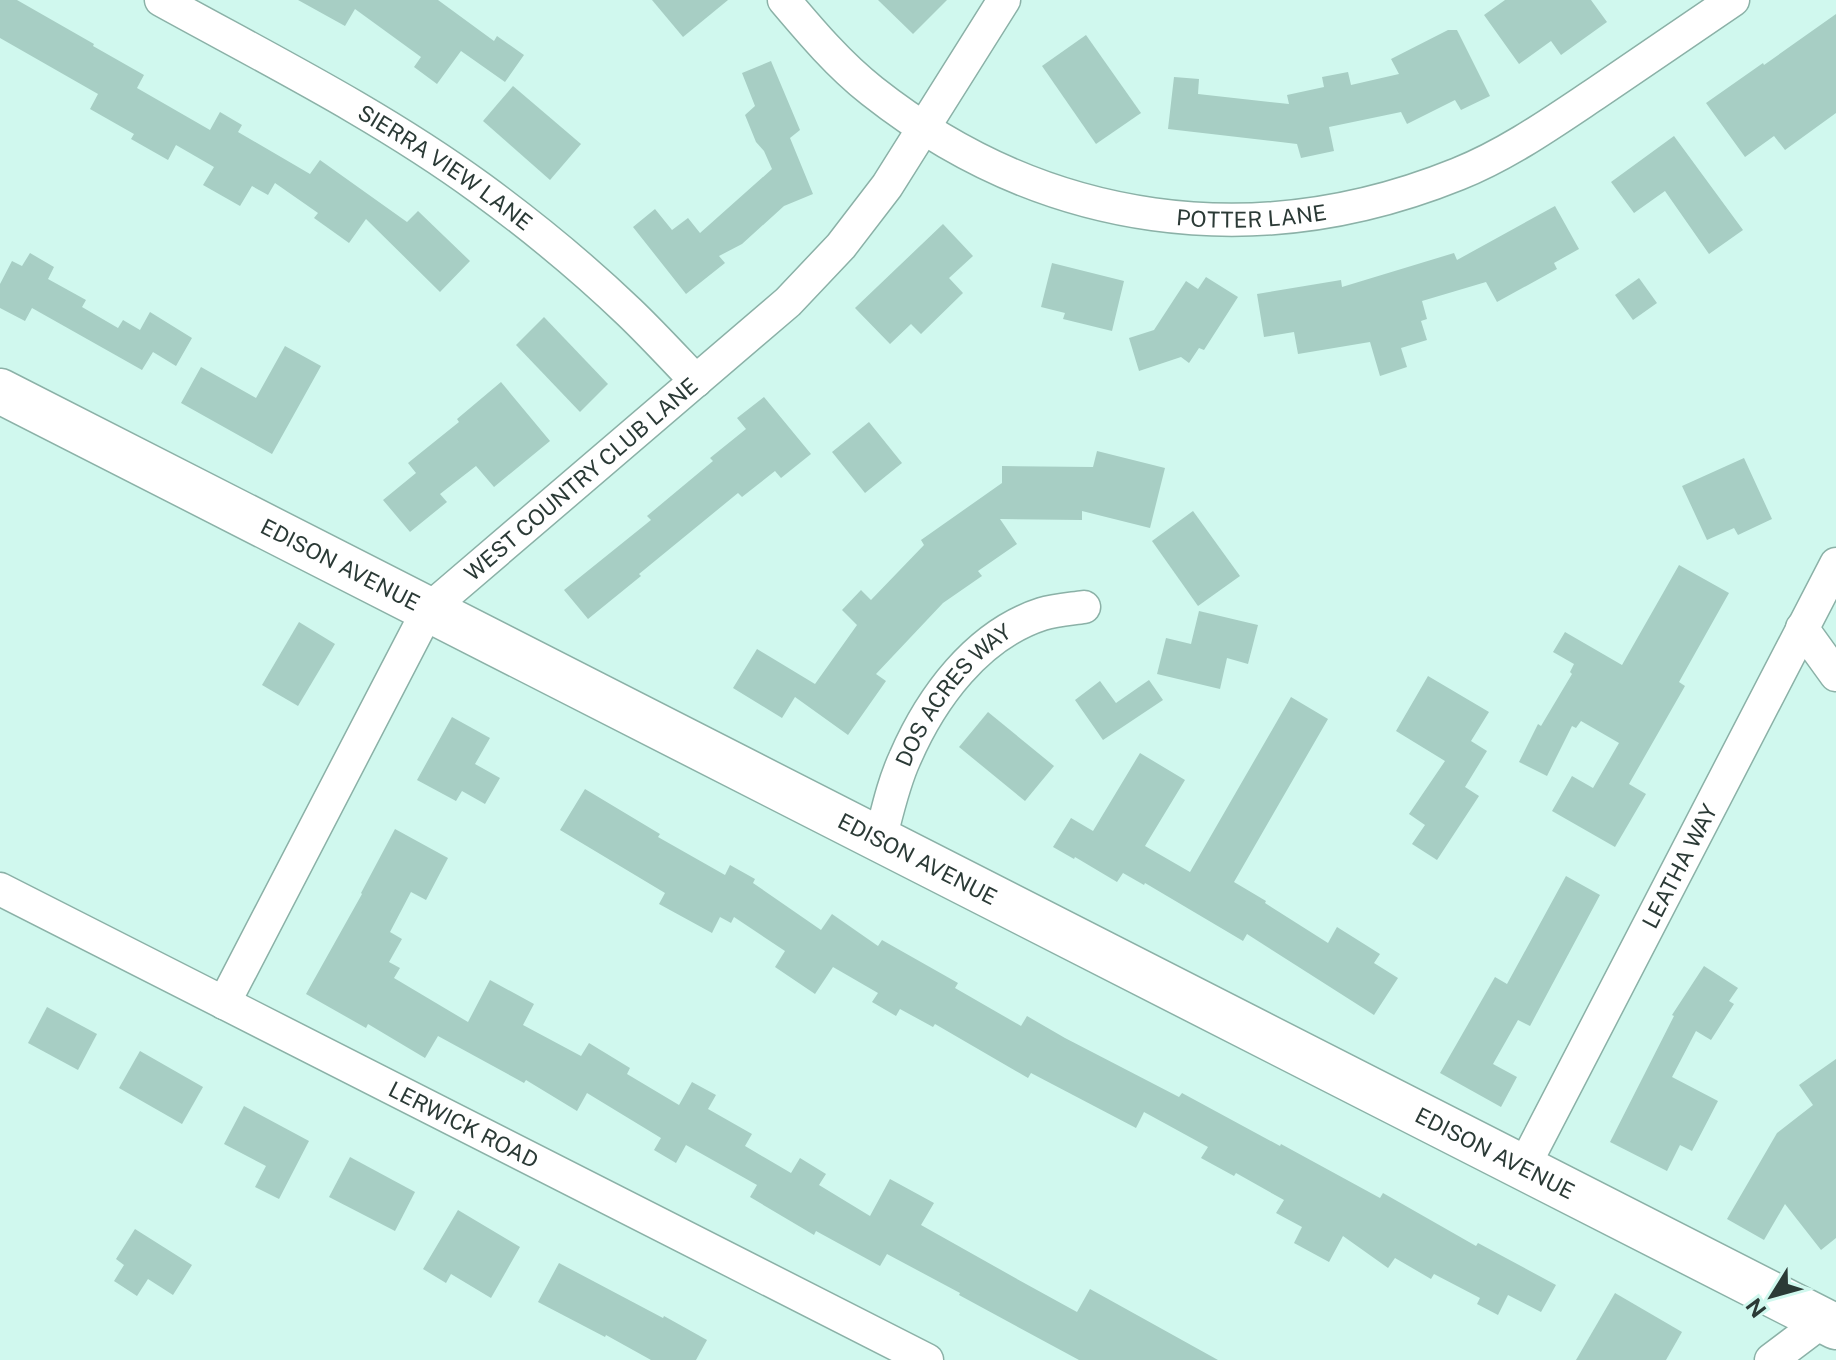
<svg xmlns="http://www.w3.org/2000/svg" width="1836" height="1360" viewBox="0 0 1836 1360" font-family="'Public Sans',sans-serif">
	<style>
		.building { fill: #a7cec4 }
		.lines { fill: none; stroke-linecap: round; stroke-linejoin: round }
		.street-casing { stroke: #8bb1a7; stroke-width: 35 }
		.secondary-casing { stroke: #8bb1a7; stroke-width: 47 }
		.street { stroke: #fff; stroke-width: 32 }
		.secondary { stroke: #fff; stroke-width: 44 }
		.labels { text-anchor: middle; stroke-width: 6; stroke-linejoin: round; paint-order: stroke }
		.street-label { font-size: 22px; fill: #2b3a36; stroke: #d0f8ee }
	</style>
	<rect width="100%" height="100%" fill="#d0f8ee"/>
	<g class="building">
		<path d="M0 0H17L94 44 93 46 144 75 137 88 210 130 220 112 242 125 238 132 310 174 320 160 407 222 418 211 470 261 440 292 366 219 349 243 314 218 318 213 275 183 268 195 252 186 240 206 203 185 214 167 176 145 168 160 131 139 134 134 90 109 98 94 0 38Z"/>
		<path d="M298 0H438L494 41 497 36 524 55 505 82 461 51 437 84 414 67 421 57 355 9 345 26Z"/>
		<path d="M652 0H728L683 37Z"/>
		<path d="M878 0H947L913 34Z"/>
		<path d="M1505 0H1591L1607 22 1561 55 1551 41 1519 64 1484 15Z"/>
		<path d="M1836 14V113L1785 150 1774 136 1745 157 1706 103 1763 63 1764 65Z"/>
		<path d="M1448 30H1457L1490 96 1461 110 1455 100 1407 124 1401 112 1329 127 1334 151 1301 158 1297 144 1168 129 1174 77 1199 79 1198 94 1289 104 1287 95 1324 87 1322 77 1348 72 1351 85 1399 74 1391 59Z"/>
		<path d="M1086 35 1141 113 1096 144 1042 66Z"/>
		<path d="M771 61 800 130 790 138 813 194 784 206 742 244 719 256 725 263 686 294 633 227 655 209 672 230 688 218 700 233 772 169 764 151 756 142 745 115 755 106 742 73Z"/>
		<path d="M513 86 581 144 550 180 483 121Z"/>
		<path d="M1674 136 1743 230 1709 254 1665 191 1634 213 1611 182Z"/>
		<path d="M1555 206 1579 249 1554 263 1557 269 1497 302 1486 282 1422 301 1427 319 1421 321 1427 340 1401 348 1407 367 1380 376 1370 342 1298 354 1294 332 1264 337 1257 294 1341 280 1342 287 1454 253 1457 260Z"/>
		<path d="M943 224 973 256 949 278 963 293 921 334 911 324 890 344 855 308Z"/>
		<path d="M30 253 54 267 48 279 86 300 82 307 118 328 123 320 140 330 150 312 192 338 176 366 153 352 142 370 32 308 25 321 0 308V284L12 261 22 266Z"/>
		<path d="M1052 263 1124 281 1112 331 1063 319 1065 313 1041 307Z"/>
		<path d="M1206 277 1238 297 1204 350 1199 348 1189 363 1181 357 1139 371 1129 338 1154 330 1186 281 1198 289Z"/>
		<path d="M1639 278 1657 303 1633 320 1615 295Z"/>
		<path d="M544 317 608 384 580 412 516 345Z"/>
		<path d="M285 346 321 366 272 454 181 403 201 367 256 398Z"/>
		<path d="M501 382 550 441 494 487 476 466 440 494 447 502 410 532 383 500 416 473 408 463 459 422 457 419Z"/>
		<path d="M764 397 811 454 781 478 775 471 742 497 738 493 639 574 641 576 588 619 564 590 651 520 647 516 713 461 710 458 746 429 737 418Z"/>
		<path d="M869 422 902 463 865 493 832 452Z"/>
		<path d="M1097 451 1165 468 1150 528 1082 511V520L1000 519 1017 544 978 571 982 576 943 603 876 674 886 681 848 735 795 697 782 718 733 688 757 649 815 684 857 625 842 610 861 590 871 600 924 545 921 540 1002 483V466L1093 467Z"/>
		<path d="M1744 458 1772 519 1738 535 1734 528 1707 540 1682 486Z"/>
		<path d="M1193 511 1240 576 1198 606 1152 541Z"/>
		<path d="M1679 565 1729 593 1679 682 1685 686 1629 784 1646 794 1615 847 1552 811 1572 776 1593 788 1619 743 1581 721 1576 728 1572 726 1547 776 1519 762 1538 724 1541 726 1572 674 1570 672 1574 664 1553 652 1565 632 1622 665Z"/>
		<path d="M1199 611 1258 625 1248 664 1227 658 1220 689 1157 674 1166 638 1191 644Z"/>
		<path d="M299 622 335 644 298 706 262 685Z"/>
		<path d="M1428 676 1489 712 1471 741 1487 751 1465 787 1479 796 1437 860 1412 844 1425 825 1409 814 1445 761 1396 731Z"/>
		<path d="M1149 680 1163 700 1103 740 1075 700 1100 681 1116 703Z"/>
		<path d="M1291 697 1328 719 1234 882 1266 901 1265 903 1328 943 1337 927 1380 954 1374 963 1398 978 1374 1015 1247 934 1243 941 1145 883 1144 885 1123 873 1117 882 1075 857 1074 859 1053 847 1071 818 1093 831 1140 753 1185 780 1145 846 1190 872Z"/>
		<path d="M988 712 1054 766 1025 801 959 747Z"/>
		<path d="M452 717 490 738 475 764 500 778 485 804 462 791 456 801 417 780Z"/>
		<path d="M585 789 660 834 658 837 725 875 730 865 755 879 753 883 821 930 832 914 878 946 882 940 958 983 955 988 1021 1026 1027 1016 1065 1038 1179 1097 1182 1093 1280 1146 1281 1144 1380 1198 1383 1193 1476 1246 1478 1243 1556 1285 1541 1312 1508 1295 1498 1315 1477 1304 1480 1298 1434 1274 1431 1279 1395 1258 1388 1268 1343 1236 1329 1262 1294 1243 1302 1227 1276 1213 1284 1200 1236 1173 1234 1176 1201 1158 1208 1147 1144 1112 1136 1128 1031 1073 1028 1078 935 1024 933 1027 900 1009 896 1016 872 1002 878 993 833 967 815 994 775 967 785 951 734 917 731 923 720 917 712 933 659 904 665 893 560 830Z"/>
		<path d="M395 829 448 858 426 900 411 892 390 932 402 939 389 962 400 968 394 978 468 1022 490 980 534 1004 523 1025 581 1056 589 1043 630 1068 627 1074 679 1105 692 1082 716 1095 708 1109 752 1134 745 1146 791 1173 800 1158 826 1174 819 1185 870 1216 890 1179 934 1203 921 1225 1026 1284 1077 1312 1090 1289 1218 1360H1079L959 1295 960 1293 887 1254 880 1266 816 1231 814 1235 750 1197 757 1185 686 1145 676 1163 654 1150 661 1138 587 1093 577 1111 526 1080 524 1083 438 1036 425 1058 368 1024 366 1028 306 994 362 894 361 893Z"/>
		<path d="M1566 876 1600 895 1530 1026 1518 1020 1493 1064 1517 1077 1501 1107 1440 1073 1495 977 1507 984Z"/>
		<path d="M1704 966 1738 988 1729 1001 1734 1004 1711 1040 1696 1031 1672 1077 1718 1101 1692 1151 1680 1145 1667 1171 1610 1142 1674 1016 1672 1015Z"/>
		<path d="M47 1007 97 1034 78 1070 28 1043Z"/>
		<path d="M140 1051 203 1087 182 1124 119 1088Z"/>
		<path d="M1836 1059V1238L1821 1250 1785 1204 1764 1240 1727 1219 1777 1133 1813 1105 1799 1085Z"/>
		<path d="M244 1106 309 1141 279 1199 255 1187 266 1166 224 1144Z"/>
		<path d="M350 1157 415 1192 395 1231 329 1197Z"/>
		<path d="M458 1210 520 1247 491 1298 451 1274 446 1283 423 1269Z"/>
		<path d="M135 1229 192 1265 173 1295 148 1279 137 1296 114 1281 124 1265 116 1259Z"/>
		<path d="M559 1263 663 1318 664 1316 707 1340 696 1360H651L606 1335 605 1337 538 1302Z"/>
		<path d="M1615 1293 1682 1332 1666 1360H1576Z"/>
	</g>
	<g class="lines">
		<g class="street-casing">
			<g id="street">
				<path id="s1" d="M161 0C268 59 380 115 480 188 532 226 582 267 629 312 652 334 674 358 696 381"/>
				<path id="s2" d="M784 0C811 32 839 65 872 91 1044 227 1255 256 1458 174 1508 154 1553 122 1598 92 1643 61 1688 31 1733 0"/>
				<path d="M1802 628 1836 675"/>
				<path id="s3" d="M880 840C887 813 893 784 905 758 931 698 977 635 1042 614 1055 610 1070 609 1084 607"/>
				<path id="s4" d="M0 889 927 1360"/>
				<path id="s5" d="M224 1003 428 610 788 302 841 246 887 186 1004 0"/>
				<path id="s6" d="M1523 1168 1836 564"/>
				<path d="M1771 1360 1824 1320"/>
			</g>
		</g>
		<g class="secondary-casing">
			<g id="secondary">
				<path id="s7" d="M0 391 1836 1327"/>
			</g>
		</g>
		<use href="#street" class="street"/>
		<use href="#secondary" class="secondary"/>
	</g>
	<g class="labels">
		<g class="street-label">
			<text dy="8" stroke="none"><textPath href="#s1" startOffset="330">SIERRA VIEW LANE</textPath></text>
			<text dy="8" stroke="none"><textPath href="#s2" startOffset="536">POTTER LANE</textPath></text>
			<text dy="8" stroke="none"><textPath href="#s5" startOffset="644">WEST COUNTRY CLUB LANE</textPath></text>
			<text dy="8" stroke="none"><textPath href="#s7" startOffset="382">EDISON AVENUE</textPath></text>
			<text dy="8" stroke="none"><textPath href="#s3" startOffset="166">DOS ACRES WAY</textPath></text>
			<text dy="8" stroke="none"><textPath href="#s7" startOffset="1030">EDISON AVENUE</textPath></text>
			<text dy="8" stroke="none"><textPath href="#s6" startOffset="340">LEATHA WAY</textPath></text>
			<text dy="8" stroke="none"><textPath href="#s4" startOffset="520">LERWICK ROAD</textPath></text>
			<text dy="8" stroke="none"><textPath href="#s7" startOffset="1678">EDISON AVENUE</textPath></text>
		</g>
	</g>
	<g transform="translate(1772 1296) rotate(233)" stroke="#d0f8ee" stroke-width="6" paint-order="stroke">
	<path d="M0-6L14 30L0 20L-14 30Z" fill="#2b3a36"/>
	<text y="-12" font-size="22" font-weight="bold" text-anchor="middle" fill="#2b3a36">N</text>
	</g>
</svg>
